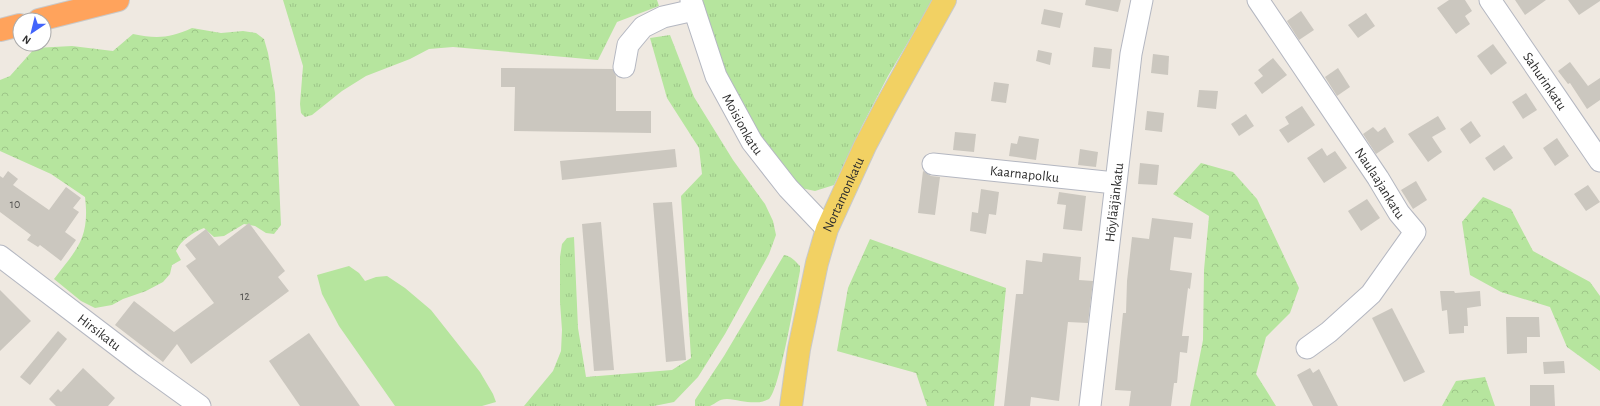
<svg xmlns="http://www.w3.org/2000/svg" width="1600" height="406" viewBox="0 0 1600 406" font-family="'Alegreya Sans',sans-serif">
	<style>
		.grass { fill: url(#grass-tufts) }
		.forest { fill: url(#forest-crowns) }
		.park { fill: #b6e59e }
		.building { fill: #cbc7bf }
		.lines { fill: none; stroke-linecap: round; stroke-linejoin: round }
		.minor-casing { stroke: #b4b7c1; stroke-width: 23 }
		.major-casing { stroke: #c9c9c9; stroke-width: 24 }
		.highway-casing { stroke: #c9c9c9; stroke-width: 24 }
		.minor { stroke: #fff; stroke-width: 21 }
		.major { stroke: #f2d163; stroke-width: 22 }
		.highway { stroke: #ffa35c; stroke-width: 22 }
		.labels { text-anchor: middle; stroke-width: 3; stroke-linejoin: round; paint-order: stroke }
		.number-label { font-size: 12px; fill: #555452 }
		.street-label { font-size: 14px; fill: #2e2e2e; stroke: #fff }
	</style>
	<defs>
		<pattern id="grass-tufts" width="24" height="20" patternUnits="userSpaceOnUse"><rect width="24" height="20" fill="#b6e59e"/><path d="M3 7l-1-3M5 7V3M7 7l1-3M15 17l-1-3M17 17v-4M19 17l1-3" fill="none" stroke="#9dc588"/></pattern>
		<pattern id="forest-crowns" width="20" height="18" patternUnits="userSpaceOnUse"><rect width="20" height="18" fill="#b6e59e"/><path d="M2 6a3 3 0 1 1 6 0M12 15a3 3 0 1 1 6 0" fill="none" stroke="#9dc588"/></pattern>
	</defs>
	<rect width="100%" height="100%" fill="#efe9e1"/>
	<g class="grass">
		<path d="M283 0H657L659 6 617 22 598 60 453 47 429 49 410 59 366 76 342 91 312 115 305 117 301 113 300 104 303 66Z"/>
		<path d="M702 0H933L888 76 862 126 834 185 815 191 801 188 779 164 750 121 720 60Z"/>
		<path d="M670 35 694 97 733 160 765 204 773 221 776 235 769 254 725 334 698 377 674 402 654 406H524L553 371 561 351 562 330 560 302V257L562 244 567 238 574 237 578 328 586 377 672 370 691 358 681 196 702 174 699 148 667 98 650 38Z"/>
		<path d="M784 255C791 256 795 261 800 266V271C796 291 780 390 769 399 757 406 740 400 727 399 718 399 717 403 710 406 706 406 699 406 695 406V400L724 356Z"/>
	</g>
	<g class="forest">
		<path d="M192 28 221 33 243 31 256 33 264 39 268 53 275 93 281 225 274 234 266 233 255 226 244 224 224 236 214 237 204 228C193 232 181 240 176 251L181 260 172 265 170 274 163 282 146 291 123 299 112 305 95 308 81 301 54 279C77 249 90 238 85 197L51 174 0 151V80L10 76 35 48 72 46 113 51 133 34C157 39 170 38 192 28Z"/>
		<path d="M1201 163 1233 172 1257 199 1299 288 1290 313 1266 337 1256 374 1276 406H1190L1203 340 1204 270 1209 216 1173 194Z"/>
		<path d="M1483 197 1511 209 1533 251 1590 282 1600 296V371L1567 347 1550 307 1501 292 1470 275 1462 222Z"/>
		<path d="M870 239 1006 288 994 406H927L916 373 837 351 848 288Z"/>
		<path d="M1485 377 1495 406H1442L1456 381Z"/>
	</g>
	<path class="park" d="M349 266 359 273 365 281 376 277 387 276 405 288 431 310 480 372 493 394 496 402 482 406H395L339 326 322 294 317 275Z"/>
	<g class="building">
		<path d="M1086 0H1121L1118 12 1085 5Z"/>
		<path d="M1449 0H1465L1472 11 1465 16 1470 24 1456 34 1437 8Z"/>
		<path d="M1515 0H1546L1525 15Z"/>
		<path d="M1568 0H1600V1L1579 15Z"/>
		<path d="M1044 9 1063 13 1060 28 1041 24Z"/>
		<path d="M1301 11 1314 30 1299 40 1287 21Z"/>
		<path d="M1366 13 1375 26 1358 38 1348 25Z"/>
		<path d="M1493 44 1507 63 1491 75 1477 56Z"/>
		<path d="M1094 47 1112 49 1110 69 1092 67Z"/>
		<path d="M1038 50 1052 53 1050 65 1036 61Z"/>
		<path d="M1153 54 1169 56 1168 75 1151 73Z"/>
		<path d="M1273 58 1287 75 1262 94 1254 83 1263 76 1258 70Z"/>
		<path d="M1570 62 1588 86 1600 78V100L1587 109 1570 83 1568 84 1558 71Z"/>
		<path d="M501 68 613 69 616 76V111H651V133L514 131 515 87H501Z"/>
		<path d="M1338 68 1350 87 1337 96 1325 77Z"/>
		<path d="M994 82 1009 84 1006 103 991 101Z"/>
		<path d="M1199 90 1218 91 1216 109 1197 107Z"/>
		<path d="M1526 93 1537 110 1523 119 1512 102Z"/>
		<path d="M1302 106 1315 125 1288 143 1279 130 1289 124 1285 117Z"/>
		<path d="M1147 111 1164 113 1162 132 1145 130Z"/>
		<path d="M1246 114 1254 126 1239 136 1231 124Z"/>
		<path d="M1438 116 1446 129 1432 137 1442 152 1428 162 1408 134Z"/>
		<path d="M1471 121 1481 136 1470 144 1460 129Z"/>
		<path d="M1373 127 1378 132 1385 127 1394 142 1376 154 1363 134Z"/>
		<path d="M955 132 976 134 974 152 953 150Z"/>
		<path d="M1019 136 1039 139 1036 160 1009 156 1011 143 1017 144Z"/>
		<path d="M1557 138 1569 156 1555 166 1543 148Z"/>
		<path d="M1504 145 1513 158 1494 171 1485 158Z"/>
		<path d="M1322 148 1327 156 1335 151 1347 168 1324 183 1307 158Z"/>
		<path d="M675 149 677 167 562 180 560 161Z"/>
		<path d="M1080 149 1098 152 1096 167 1078 165Z"/>
		<path d="M1140 163 1159 165 1157 185 1138 184Z"/>
		<path d="M8 171 18 179 13 185 49 210 66 187 81 198 73 208 79 212 65 232 76 240 61 261 40 245 38 247 27 240 31 235 0 212V176L3 178Z"/>
		<path d="M923 171 931 176 940 177 935 215 918 213Z"/>
		<path d="M1416 181 1427 200 1413 209 1401 190Z"/>
		<path d="M1588 185 1600 202 1586 211 1574 194Z"/>
		<path d="M981 189 999 192 996 215 989 214 986 234 970 231 972 212 978 213Z"/>
		<path d="M1059 192 1086 196 1082 231 1063 229 1066 205 1057 204Z"/>
		<path d="M1367 199 1380 218 1361 231 1348 211Z"/>
		<path d="M672 202 686 360 666 362 653 203Z"/>
		<path d="M1152 218 1193 223 1191 239 1174 237 1170 270 1192 273 1190 289 1188 288 1182 336H1189L1187 353 1180 352 1177 383H1174L1171 406H1129L1131 391 1115 390 1123 313H1126L1127 281 1132 237 1149 239Z"/>
		<path d="M601 222 614 370 594 371 582 224Z"/>
		<path d="M249 223 285 271 278 277 289 291 191 364 177 344 163 362 115 325 134 301 174 332 214 303 186 266 196 259 185 245 206 229 219 246Z"/>
		<path d="M1043 253 1081 257 1079 280 1093 281 1088 323 1068 322 1059 401 1031 397 1030 406H1004L1016 294H1023L1026 260 1042 262Z"/>
		<path d="M0 290 31 321 0 351Z"/>
		<path d="M1440 291H1454L1455 293 1480 291 1481 306 1467 308 1468 326H1464V333L1449 334 1447 310 1442 311Z"/>
		<path d="M1392 308 1425 372 1404 382 1372 318Z"/>
		<path d="M1506 317H1539L1540 337H1527V353L1507 354Z"/>
		<path d="M58 331 67 339 30 385 20 377Z"/>
		<path d="M309 333 360 406H300L269 361Z"/>
		<path d="M1564 361 1565 373 1544 374 1543 362Z"/>
		<path d="M83 368 115 398 108 406H56L49 399 58 389 61 392Z"/>
		<path d="M1310 368 1313 373 1319 369 1338 406H1313L1297 375Z"/>
		<path d="M1530 385H1554L1555 406H1530Z"/>
	</g>
	<g class="lines">
		<g class="minor-casing">
			<g id="minor">
				<path id="s1" d="M691 0 716 76 752 142 788 188 827 229"/>
				<path id="s2" d="M1258 0 1378 178 1399 213 1415 232 1371 294 1329 332 1307 348"/>
				<path id="s3" d="M1490 0 1600 161"/>
				<path d="M624 67 628 45 643 27 663 17 694 10"/>
				<path id="s4" d="M933 164 1115 183"/>
				<path id="s5" d="M0 256 143 365 200 406"/>
				<path id="s6" d="M1090 406 1131 54 1142 0"/>
			</g>
		</g>
		<g class="major-casing">
			<g id="major">
				<path id="s7" d="M791 406 799 349 817 263 827 229 865 146 885 108 945 0"/>
			</g>
		</g>
		<g class="highway-casing">
			<g id="highway">
				<path d="M39 20 118 0"/>
				<path d="M0 30 20 25"/>
			</g>
		</g>
		<use href="#minor" class="minor"/>
		<use href="#major" class="major"/>
		<use href="#highway" class="highway"/>
	</g>
	<g class="labels">
		<g class="number-label">
			<text x="15" y="208">10</text>
			<text x="245" y="300">12</text>
		</g>
		<g class="street-label">
			<text dy="5" stroke="none"><textPath href="#s3" startOffset="98">Sahurinkatu</textPath></text>
			<text dy="5" stroke="none"><textPath href="#s1" startOffset="135">Moisionkatu</textPath></text>
			<text dy="5" stroke="none"><textPath href="#s4" startOffset="92">Kaarnapolku</textPath></text>
			<text dy="5" stroke="none"><textPath href="#s2" startOffset="220">Naulaajankatu</textPath></text>
			<text dy="5" stroke="none"><textPath href="#s7" startOffset="219">Nortamonkatu</textPath></text>
			<text dy="5" stroke="none"><textPath href="#s6" startOffset="205">Höylääjänkatu</textPath></text>
			<text dy="5" stroke="none"><textPath href="#s5" startOffset="125">Hirsikatu</textPath></text>
		</g>
	</g>
	<g transform="translate(32 32) rotate(215)"><circle r="19" fill="#ffffff" stroke="#ababab"/>
	<path d="M0-3L7 15L0 10L-7 15Z" fill="#4264fb"/>
	<text y="-6" font-size="11" font-weight="bold" text-anchor="middle" fill="#2e2e2e">N</text>
	</g>
</svg>
